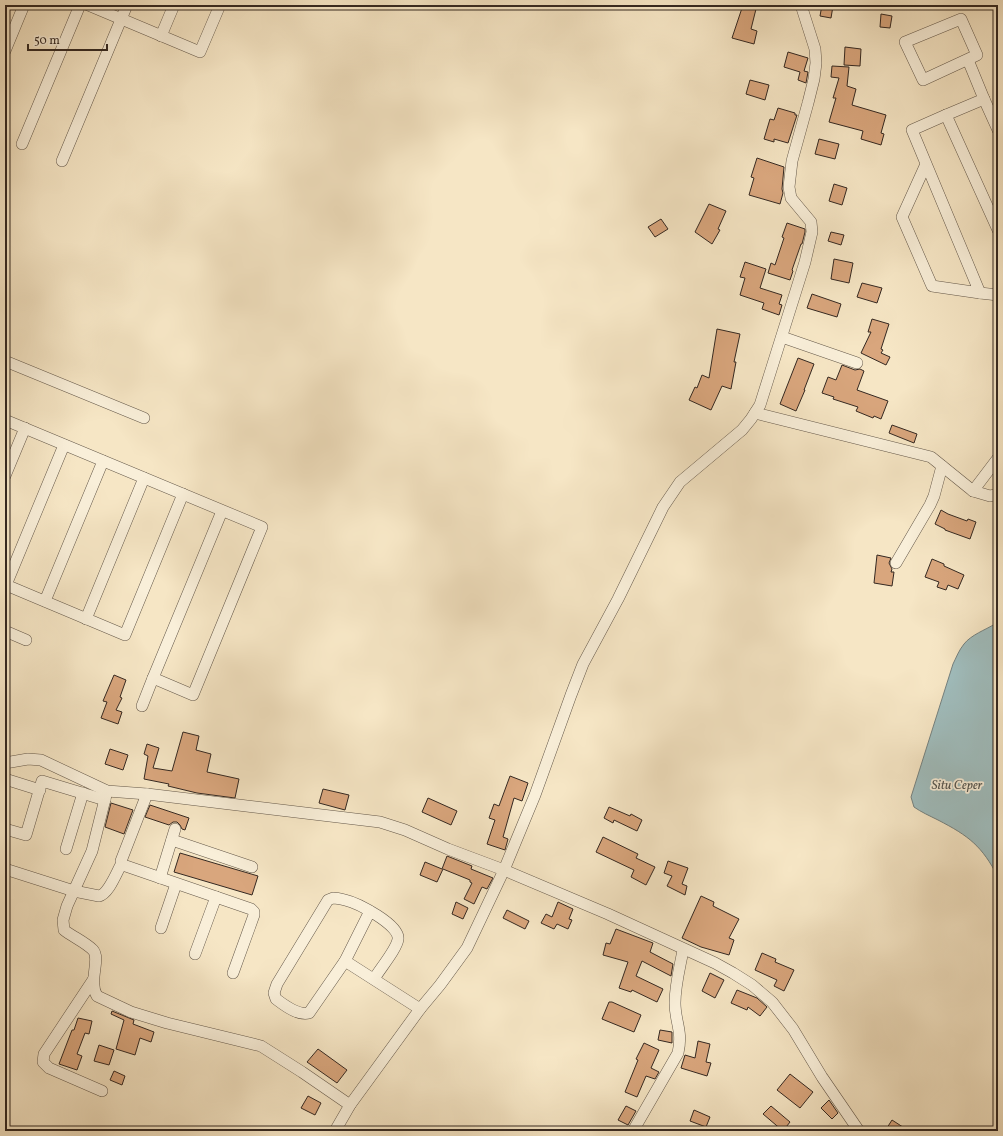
<svg xmlns="http://www.w3.org/2000/svg" width="1003" height="1136" viewBox="0 0 1003 1136" font-family="Vollkorn,serif">
	<style>
		.water { fill: #a0bdbd; stroke: #75817f }
		.building { fill: #d9a67d; stroke: #342821 }
		.lines { fill: none; stroke-linecap: round; stroke-linejoin: round }
		.minor-casing { stroke: #64584a; stroke-width: 12 }
		.minor { stroke: #f9efd9; stroke-width: 11 }
		.labels { text-anchor: middle; stroke-width: 3.5; stroke-linejoin: round; paint-order: stroke }
		.water-label { font-size: 13px; font-style: italic; fill: #545550; stroke: #f9efd9 }
	</style>
	<rect width="100%" height="100%" fill="#f6e6c5"/>
	<filter id="stains"><feTurbulence type="fractalNoise" baseFrequency=".005" numOctaves="4"/><feColorMatrix values="0 0 0 0 .2 0 0 0 0 .09 0 0 0 0 .02 0 0 0 .5 -.17"/></filter>
	<radialGradient id="worn" r=".72"><stop offset=".6" stop-color="#630" stop-opacity="0"/><stop offset="1" stop-color="#630" stop-opacity=".3"/></radialGradient>
	<path class="water" d="M998 621V877C982 846 969 836 938 820 930 816 921 812 914 807L911 797 953 664C956 658 959 650 964 644 971 635 985 630 995 624Z"/>
	<g class="building">
		<path d="M743 5H757L751 29 757 31 754 44 732 38Z"/>
		<path d="M822 5 833 6 831 18 820 16Z"/>
		<path d="M881 14 892 16 890 28 880 27Z"/>
		<path d="M845 47 861 49 860 66 844 65Z"/>
		<path d="M788 52 808 58 804 71 808 72 806 83 798 80 800 72 784 67Z"/>
		<path d="M832 66 849 67 847 86 856 89 852 105 886 115 881 133 884 134 881 145 861 139 863 131 829 122 836 98H833L839 78 831 77Z"/>
		<path d="M750 80 769 85 765 100 746 94Z"/>
		<path d="M778 108 795 113V115H797L788 143 774 139V142L764 139 770 119 774 120Z"/>
		<path d="M819 139 839 144 835 159 815 154Z"/>
		<path d="M757 158 784 167 782 189 783 193 780 204 749 195 754 178 751 177Z"/>
		<path d="M834 184 847 188 842 205 829 201Z"/>
		<path d="M709 204 726 211 718 229 720 230 712 244 695 232Z"/>
		<path d="M661 219 668 229 655 237 648 227Z"/>
		<path d="M787 223 805 229V232L802 244H801L792 270 793 271 790 280 768 273 771 263 775 265 784 238 782 237Z"/>
		<path d="M831 232 844 235 841 245 828 241Z"/>
		<path d="M834 259 853 263 849 283 831 279Z"/>
		<path d="M745 262 766 269 760 288 782 295 779 304 782 305 779 315 762 309 764 303 740 295 745 278 740 277Z"/>
		<path d="M862 283 882 288 877 303 857 297Z"/>
		<path d="M812 294 841 304 837 317 807 308Z"/>
		<path d="M872 319 889 324 881 349 883 350 881 353 890 357 886 365 861 353 871 332H868Z"/>
		<path d="M717 329 740 334 734 362H736L731 389 722 386 711 410 689 400 695 387 697 388 702 375 709 378Z"/>
		<path d="M798 358 814 364 804 390H805L796 411 780 404Z"/>
		<path d="M842 365 855 370 860 369 864 371 857 390 888 401 881 419 874 416 873 418 856 411 858 407 833 399 834 397 822 393 828 377 836 380Z"/>
		<path d="M892 425 917 434 914 443 889 433Z"/>
		<path d="M941 510 948 514 967 521 968 519 976 522 970 539 945 530V529L935 524Z"/>
		<path d="M877 555 891 558 889 563 892 569 891 572H894L892 586 874 583Z"/>
		<path d="M932 559 944 564V566L964 575 958 589 948 585 946 590 937 587 939 582 925 577Z"/>
		<path d="M114 675 126 680 120 697 122 698 116 710 122 712 118 724 101 718 107 702 103 701Z"/>
		<path d="M183 732 199 736 196 750 211 754 207 772 239 779 235 798 197 793 168 786 169 784 144 779 148 756 144 754 147 744 159 748 153 768 172 771Z"/>
		<path d="M110 749 128 755 123 770 105 764Z"/>
		<path d="M510 776 528 783 522 801 514 798 503 837 508 839 505 850 487 844 495 820 489 818 494 804 499 806Z"/>
		<path d="M323 789 349 795 345 810 319 803Z"/>
		<path d="M428 798 457 811 451 825 422 812Z"/>
		<path d="M111 803 133 810 124 834 105 827Z"/>
		<path d="M150 805 189 818 185 830 182 829 180 825 177 822H173L169 825 145 817Z"/>
		<path d="M609 807 630 816 631 814 642 820 637 831 614 820 613 823 604 818Z"/>
		<path d="M603 837 638 854 636 858 655 867 646 885 631 877 634 870 596 852Z"/>
		<path d="M180 853 258 876 252 895 174 872Z"/>
		<path d="M447 856 472 866 471 869 493 878 487 889 482 887 474 904 464 899 472 883 470 882V880L443 869 437 882 420 875 425 862 442 869Z"/>
		<path d="M668 861 688 868 682 884 687 886 685 895 667 886 672 876 664 873Z"/>
		<path d="M701 896 714 902 713 906 739 919 729 938 734 940 729 955 701 947 682 938Z"/>
		<path d="M456 902 468 908 463 919 452 914Z"/>
		<path d="M558 902 573 909 569 919 572 920 568 929 557 924 554 929 541 923 546 914 552 917Z"/>
		<path d="M507 910 529 921 525 929 503 918Z"/>
		<path d="M616 929 653 943 650 952 673 964 671 976 642 961 636 976 663 989 657 1002 632 990 631 992 619 988 628 962 603 955 606 943 610 944Z"/>
		<path d="M762 953 776 959 775 962 794 970 784 991 774 986 777 980 755 970Z"/>
		<path d="M710 973 724 980 715 998 702 991Z"/>
		<path d="M737 990 757 998 767 1007 760 1016 748 1007 747 1010 731 1003Z"/>
		<path d="M609 1002H612L641 1015 634 1032 602 1019Z"/>
		<path d="M112 1011 134 1020 133 1024 154 1032 151 1042 140 1038 135 1055 116 1049 124 1020 111 1014Z"/>
		<path d="M78 1018 92 1021 89 1034 85 1033 77 1054 82 1056 77 1070 59 1064 72 1030H74Z"/>
		<path d="M660 1030 672 1032V1043L658 1040Z"/>
		<path d="M698 1041 710 1044 706 1062 711 1063 707 1076 681 1068 685 1055 695 1058Z"/>
		<path d="M644 1043 659 1050 651 1068 659 1072 655 1079 646 1076 637 1097 625 1092 638 1060 636 1059Z"/>
		<path d="M99 1045 114 1050 109 1065 94 1061Z"/>
		<path d="M318 1049 347 1070 337 1083 307 1062Z"/>
		<path d="M114 1071 125 1076 122 1085 110 1080Z"/>
		<path d="M790 1074 813 1092 800 1108 777 1090Z"/>
		<path d="M308 1096 321 1103 315 1115 301 1108Z"/>
		<path d="M829 1100 838 1113 832 1119 821 1108Z"/>
		<path d="M626 1106 636 1111 628 1125 618 1120Z"/>
		<path d="M771 1106 790 1122 783 1131 763 1114Z"/>
		<path d="M694 1110 710 1117 706 1127 690 1121Z"/>
		<path d="M892 1120 909 1131H885Z"/>
	</g>
	<g class="lines">
		<g class="minor-casing">
			<g id="minor">
				<path d="M88 5 200 52 220 5"/>
				<path d="M961 19 977 55 923 80 905 42Z"/>
				<path d="M161 36 174 5"/>
				<path d="M5 51 24 5"/>
				<path d="M968 60 984 99 946 115 998 230"/>
				<path d="M984 99 998 130"/>
				<path d="M22 144 80 5"/>
				<path d="M62 161 127 5"/>
				<path d="M926 164 902 217 932 286 980 293 912 130 946 115"/>
				<path d="M980 293 998 295"/>
				<path d="M782 337 857 363"/>
				<path d="M5 361 144 418"/>
				<path d="M755 413 931 457 973 491 990 496 998 494"/>
				<path d="M5 420 262 527 193 695 153 678 222 511"/>
				<path d="M64 445 6 585 125 635 183 494"/>
				<path d="M5 476 25 428"/>
				<path d="M973 491 998 458"/>
				<path d="M896 563 930 505 934 496 942 466"/>
				<path d="M45 601 103 461"/>
				<path d="M86 619 144 478"/>
				<path d="M5 631 26 640"/>
				<path d="M142 706 153 678"/>
				<path d="M5 763 28 759 41 760 107 791 147 794 380 822 405 830 448 849 504 870 608 914 715 963 733 973 752 985 772 1002 793 1029 822 1077 859 1131"/>
				<path d="M5 779 40 790"/>
				<path d="M107 791 92 851 67 906 63 920 64 930C73 937 85 942 93 950 101 959 88 981 97 996L131 1012 167 1023 261 1046 302 1072 350 1105"/>
				<path d="M147 794 121 861 123 865 251 909 254 912V915L233 973"/>
				<path d="M5 829 26 835 42 781 105 800"/>
				<path d="M172 840 252 867"/>
				<path d="M66 849 83 793"/>
				<path d="M5 869 74 891 99 896C109 894 117 871 122 863"/>
				<path d="M160 878 175 829"/>
				<path d="M370 911 345 961 309 1013C298 1016 284 1005 276 999L274 993 277 984 328 900 333 898C337 898 341 899 345 900 358 903 400 925 398 939 397 949 379 970 374 979"/>
				<path d="M161 928 176 884"/>
				<path d="M195 954 216 897"/>
				<path d="M345 961 420 1009"/>
				<path d="M93 980 44 1054 43 1062 49 1068 102 1091"/>
				<path d="M335 1131 350 1105 420 1009 440 985 467 948 504 870 535 795 571 695 583 664 618 599 663 507 680 482 742 430 751 419 760 405 805 262 812 232 811 222 791 198 789 187 792 161 808 103 814 79 816 63 815 49 801 5"/>
				<path d="M633 1131 678 1053C683 1031 675 1022 675 1003 675 985 680 967 683 950"/>
			</g>
		</g>
		<use href="#minor" class="minor"/>
	</g>
	<g class="labels">
		<g class="water-label">
			<text x="957" y="789">Situ Ceper</text>
		</g>
	</g>
	<rect width="1003" height="1136" fill="none" stroke="#f6e6c5" stroke-width="20"/>
	<rect x="6" y="6" width="991" height="1124" fill="none" stroke="#342821" stroke-width="2"/>
	<rect x="10" y="10" width="983" height="1116" fill="none" stroke="#342821"/>
	<path d="M28 44v6h79v-6" fill="none" stroke="#342821" stroke-width="2"/>
	<text x="34" y="44" font-size="12" fill="#342821" stroke="#f9efd9" stroke-width="3" paint-order="stroke">50 m</text>
	<rect width="100%" height="100%" filter="url(#stains)"/>
	<rect width="100%" height="100%" fill="url(#worn)"/>
</svg>
